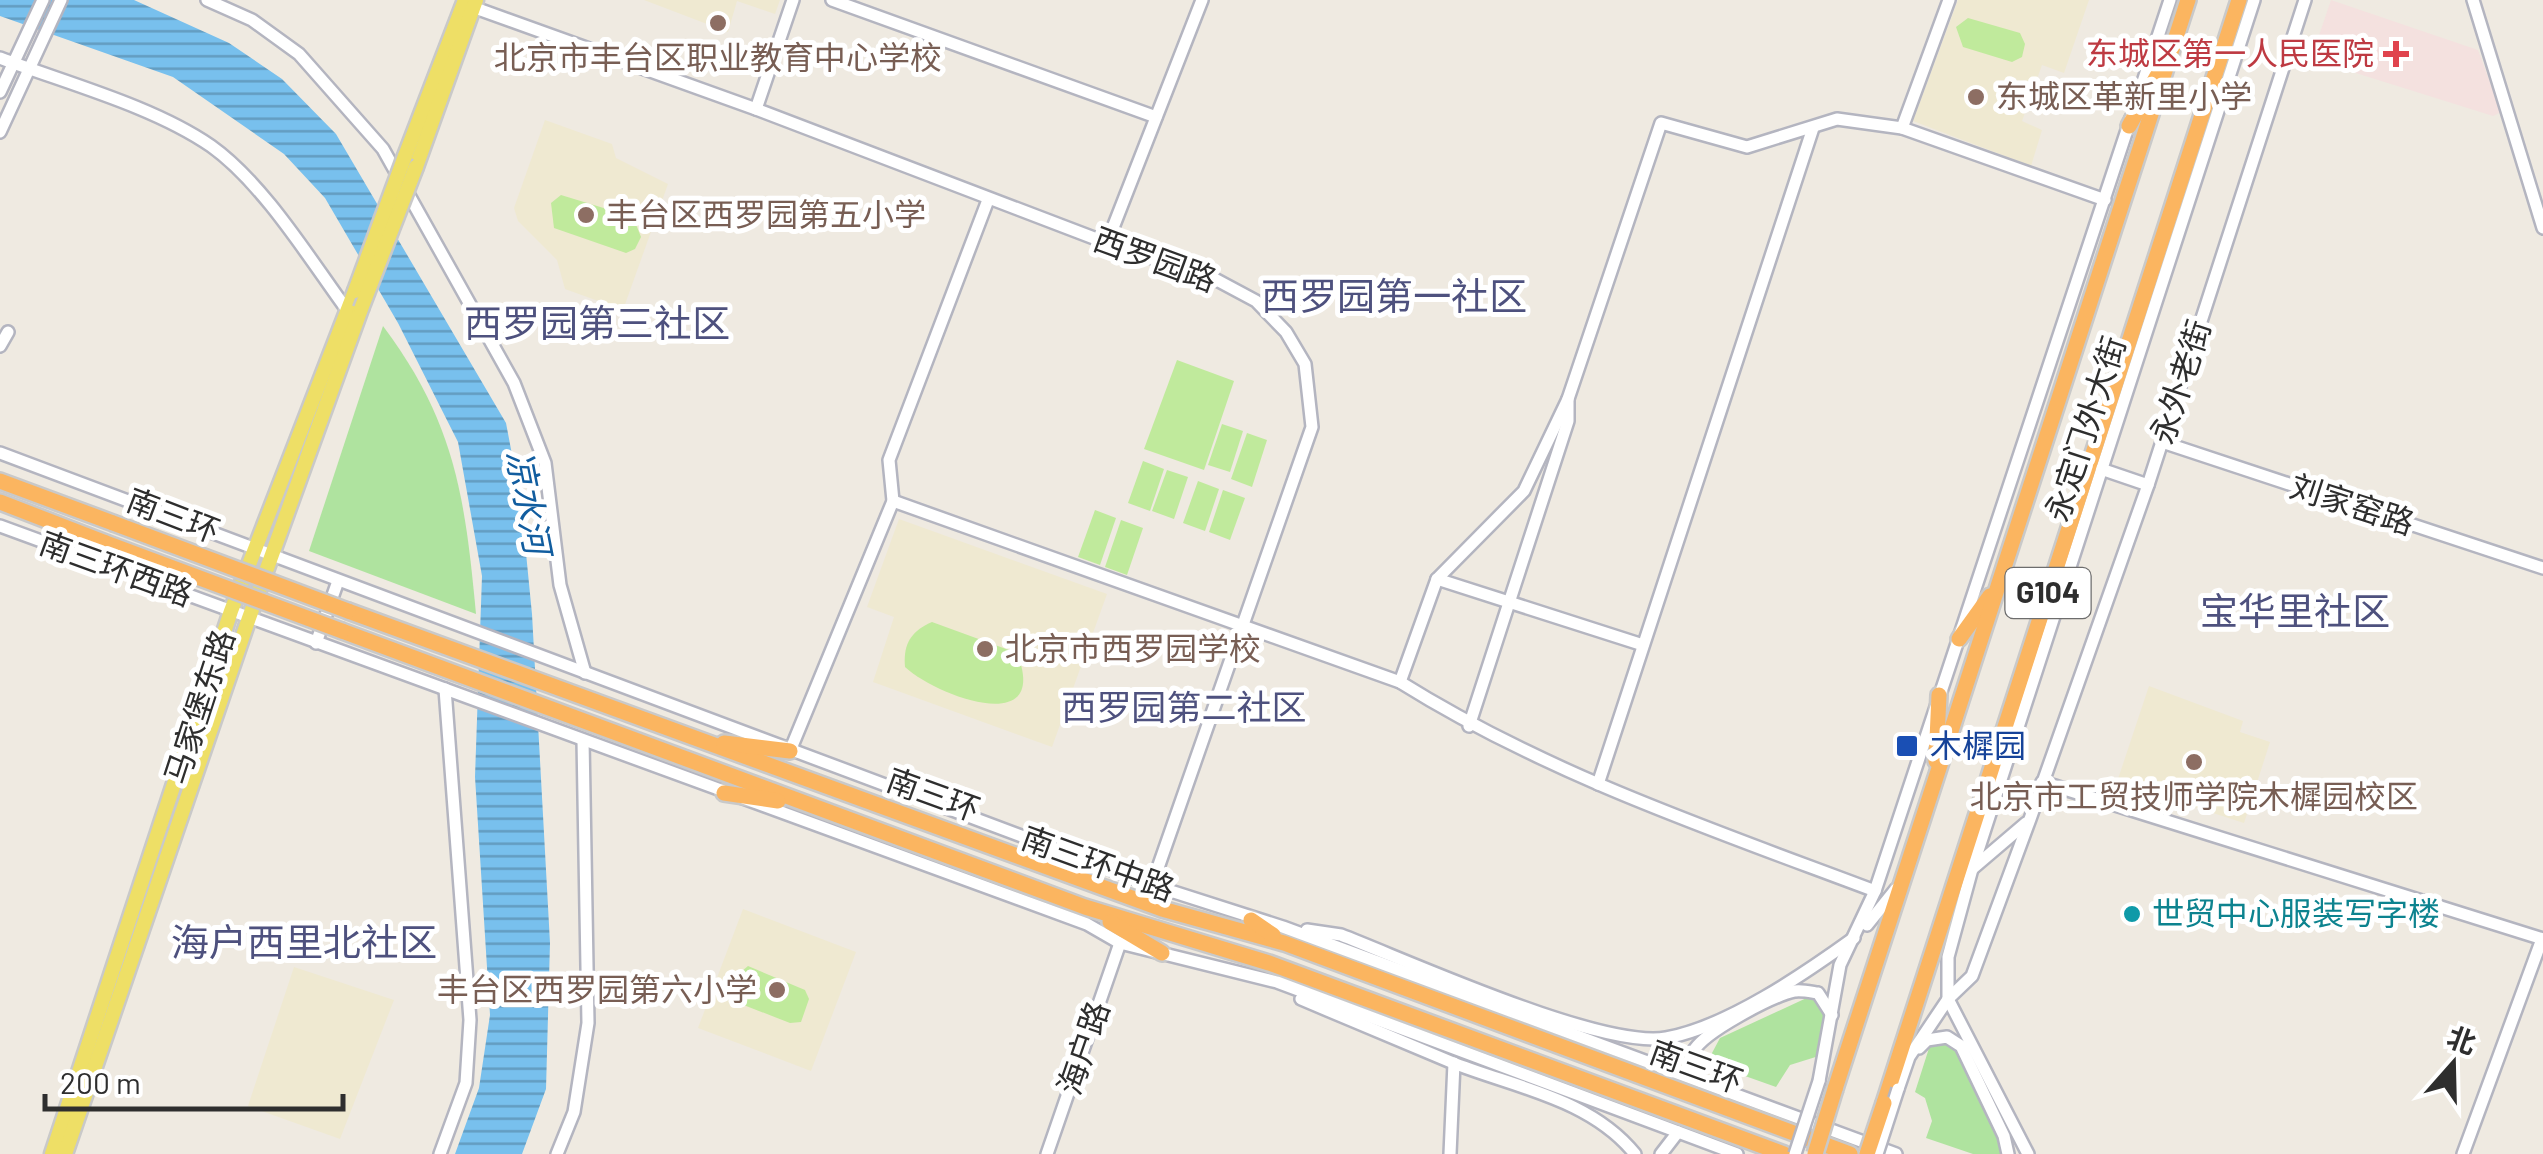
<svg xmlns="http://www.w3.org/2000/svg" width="2543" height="1154" viewBox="0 0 2543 1154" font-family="Barlow,'Noto Sans SC',sans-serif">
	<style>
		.education { fill: #efe9d1 }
		.medical { fill: #f4e1df }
		.green { fill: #afe39f }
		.pitch { fill: #c0ea9c }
		.water { fill: url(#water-rules) }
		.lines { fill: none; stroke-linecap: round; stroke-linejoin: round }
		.minor-casing { stroke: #b4b5c0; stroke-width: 16 }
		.major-casing { stroke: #c9c9c9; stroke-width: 19 }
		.highway-casing { stroke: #c9c9c9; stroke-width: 20 }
		.minor { stroke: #fff; stroke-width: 11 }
		.major { stroke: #eedf66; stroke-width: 14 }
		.highway { stroke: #fbb560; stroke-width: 15 }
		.minor-bridge-casing { stroke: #b4b5c0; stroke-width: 16; stroke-linecap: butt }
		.major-bridge-casing { stroke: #c9c9c9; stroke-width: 19; stroke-linecap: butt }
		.highway-bridge-casing { stroke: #c9c9c9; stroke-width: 20; stroke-linecap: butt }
		.minor-bridge { stroke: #fff; stroke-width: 11 }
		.major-bridge { stroke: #eedf66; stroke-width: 14 }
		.highway-bridge { stroke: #fbb560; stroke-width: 15 }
		.education-dot { fill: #8d6e63; stroke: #fff; stroke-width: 4 }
		.health-dot { fill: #e0444e; stroke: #fff; stroke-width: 4 }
		.transit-dot { fill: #1a4fb4; stroke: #fff; stroke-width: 4 }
		.culture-dot { fill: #0f9aa8; stroke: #fff; stroke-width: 4 }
		.labels { text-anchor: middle; stroke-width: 10; stroke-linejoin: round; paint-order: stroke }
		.shield { fill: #fff; stroke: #6d6d6d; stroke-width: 2.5 }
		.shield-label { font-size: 30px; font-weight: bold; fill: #2e2e2e }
		.health-label { font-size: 32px; fill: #be3a42; stroke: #fff; text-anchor: end }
		.education-label { font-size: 32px; fill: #785e54; stroke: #fff; text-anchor: start }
		.street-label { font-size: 32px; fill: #2e2e2e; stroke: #fff }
		.transit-label { font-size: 32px; fill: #164399; stroke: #fff; text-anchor: start }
		.culture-label { font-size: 32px; fill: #0d838f; stroke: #fff; text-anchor: start }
		.water-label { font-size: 35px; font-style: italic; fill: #115d9f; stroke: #fff }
		.neighbourhood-label { font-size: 35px; fill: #4e517e; stroke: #fff }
		.quarter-label { font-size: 38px; fill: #4e517e; stroke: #fff }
	</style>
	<defs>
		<pattern id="water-rules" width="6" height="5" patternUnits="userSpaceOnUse" patternTransform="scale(2.5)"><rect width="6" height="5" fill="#78c0ed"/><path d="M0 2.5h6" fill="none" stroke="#639cc0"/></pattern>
	</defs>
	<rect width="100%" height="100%" fill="#efeae1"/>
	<g class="education">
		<path d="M644 0H780L775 14 737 1 728 32Z"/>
		<path d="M1958 0H2089L2064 73 2042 65 2022 121 2042 130 2031 166 1913 121Z"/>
		<path d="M545 120 612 144 616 158 668 184 623 310 565 289 557 260 518 221 514 208Z"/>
		<path d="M899 519 1107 594 1052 747 873 682 894 617 867 607Z"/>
		<path d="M2149 686 2243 721 2240 732 2270 742 2244 823 2117 782Z"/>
		<path d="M743 909 856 952 811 1071 698 1028Z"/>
		<path d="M294 967 394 1000 340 1139 248 1106Z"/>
	</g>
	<path class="medical" d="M2331 0 2478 50 2501 112 2493 116 2311 59Z"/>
	<g class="green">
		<path d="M383 326C455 422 465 497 476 614L309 551Z"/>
		<path d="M1813 995 1835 1013 1822 1055 1790 1065 1776 1087 1717 1066 1712 1053 1720 1038Z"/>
		<path d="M1943 1040 1959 1050 2005 1146 2001 1154H1973L1926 1138 1932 1121 1925 1098 1915 1092 1930 1045Z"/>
	</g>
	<g class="pitch">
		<path d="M1968 18 2020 33 2025 44 2022 57 2012 62 1963 47 1956 27Z"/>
		<path d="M561 195 633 217 641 237 635 249 626 253 554 228 551 203Z"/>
		<path d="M1177 360 1234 381 1204 470 1144 449Z"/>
		<path d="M1222 424 1243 431 1230 472 1208 465Z"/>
		<path d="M1247 433 1267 440 1252 487 1231 479Z"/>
		<path d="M1143 461 1164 469 1150 511 1128 503Z"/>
		<path d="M1167 470 1188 477 1174 519 1152 511Z"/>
		<path d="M1198 481 1219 489 1205 531 1183 523Z"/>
		<path d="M1223 490 1245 498 1230 540 1209 532Z"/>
		<path d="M1095 510 1116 518 1100 565 1078 557Z"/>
		<path d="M1121 520 1143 528 1127 575 1105 567Z"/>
		<path d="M932 622 1017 653C1051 739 936 696 905 667 903 644 911 631 932 622Z"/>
		<path d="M748 966 805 990 809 999 801 1022 790 1023 736 1002 729 982Z"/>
	</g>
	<path class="water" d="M0 0H134L229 43 282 79 336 134 506 423 521 502 532 614 550 943 546 1089 522 1154H455L479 1088 490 1015 475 777 482 576 458 442 398 323 325 198 284 154 173 77 0 16Z"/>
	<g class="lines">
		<g class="minor-casing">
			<g id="minor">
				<path d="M207 0 252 20 299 54 383 149 514 383 545 463 560 585 585 673"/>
				<path d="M832 0 1156 117"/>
				<path d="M2473 0 2543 228"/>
				<path d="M467 5 756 109 1107 243 1213 278 1256 301 1286 332 1305 364 1312 427 1152 885"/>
				<path d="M0 58C66 83 153 106 211 146 263 183 309 258 347 310"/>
				<path d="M0 92 43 0"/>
				<path d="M2137 100 2170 0"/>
				<path d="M756 109 793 0"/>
				<path d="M1902 128 1949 0"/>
				<path d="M0 132 61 0"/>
				<path d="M1107 243 1202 0"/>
				<path d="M0 346 8 332"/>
				<path d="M2162 442 2543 568"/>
				<path d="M0 453 1152 885 1283 927 1896 1154"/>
				<path d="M2101 469 2148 485"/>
				<path d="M893 501 1400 682C1547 774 1713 830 1875 891"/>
				<path d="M0 526 1087 924 1120 943 1277 982 1737 1154"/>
				<path d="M1437 579 1643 645"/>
				<path d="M316 643 338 581"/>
				<path d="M1400 682 1437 579 1524 491 1568 399"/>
				<path d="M1469 726 1568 421V399L1661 123 1747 147 1837 119 1902 128 2105 200"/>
				<path d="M790 751 893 501 889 460 988 200"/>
				<path d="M2042 782 2543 939"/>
				<path d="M1598 784 1813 128"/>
				<path d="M1972 869 2026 823"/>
				<path d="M1867 925 1896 889"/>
				<path d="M1307 930 1341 935C1411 962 1601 1049 1666 1038 1727 1027 1804 974 1854 938"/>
				<path d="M1301 999C1351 1020 1400 1041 1451 1062 1513 1087 1590 1098 1635 1154"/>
				<path d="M1948 999 1972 976 2030 819 2148 485 2305 0"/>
				<path d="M1948 999 2028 1154"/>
				<path d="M1919 1048 1927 1040 1947 1037 1961 1046 2004 1136 2008 1154"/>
				<path d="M1700 1081 1693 1052C1703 1032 1772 996 1795 991 1802 990 1811 992 1818 993L1832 1015"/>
				<path d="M1819 1081 1840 965 1875 891 2131 118"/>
				<path d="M1898 1089 1909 1057 1948 999V957L1972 869 2254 0"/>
				<path d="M440 1154 466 1083 470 1020 445 689"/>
				<path d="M557 1154 574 1112 588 1023 583 740"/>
				<path d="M1047 1154 1120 943"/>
				<path d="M1450 1154 1454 1063"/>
				<path d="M1661 1154 1678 1132"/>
				<path d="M2463 1154 2542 939"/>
			</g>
		</g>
		<g class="major-casing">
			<g id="major">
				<path d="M405 156 465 0"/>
				<path d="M416 167 476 0"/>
				<path d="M52 1154 231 611 355 291"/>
				<path d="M65 1154 249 618 361 309"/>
			</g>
		</g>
		<g class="highway-casing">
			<g id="highway">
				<path d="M2129 126 2157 76"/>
				<path d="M0 481 113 523"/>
				<path d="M0 502 106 543"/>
				<path d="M348 611 1162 909 1284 943 1850 1154"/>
				<path d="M342 631 1085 907 1269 963 1784 1154"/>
				<path d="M1959 639 1990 596"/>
				<path d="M724 743 790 751"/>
				<path d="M1936 761 1939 695"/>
				<path d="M724 793 778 801"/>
				<path d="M1251 920 1273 935"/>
				<path d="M1110 922 1162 953"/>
				<path d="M1835 1089 2188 0"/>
				<path d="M1884 1103 2239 0"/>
			</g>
		</g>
		<use href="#minor" class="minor"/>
		<use href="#major" class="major"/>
		<use href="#highway" class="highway"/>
		<g class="minor-bridge-casing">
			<g id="minor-bridge">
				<path d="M1795 1154 1819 1081"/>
				<path d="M1877 1154 1898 1089"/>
			</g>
		</g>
		<g class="major-bridge-casing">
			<g id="major-bridge">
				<path d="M355 291 405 156"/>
				<path d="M361 309 416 167"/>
			</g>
		</g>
		<g class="highway-bridge-casing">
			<g id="highway-bridge">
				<path d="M113 523 348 611"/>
				<path d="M106 543 342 631"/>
				<path d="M1815 1154 1835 1089"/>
				<path d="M1867 1154 1884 1103"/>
			</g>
		</g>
		<use href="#minor-bridge" class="minor-bridge"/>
		<use href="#major-bridge" class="major-bridge"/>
		<use href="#highway-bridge" class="highway-bridge"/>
	</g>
	<g class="education-dot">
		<circle cx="718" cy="23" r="10"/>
		<circle cx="1976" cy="97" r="10"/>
		<circle cx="586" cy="215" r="10"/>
		<circle cx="985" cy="649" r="10"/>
		<circle cx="2194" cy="762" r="10"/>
		<circle cx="777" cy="990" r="10"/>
	</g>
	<path class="health-dot" d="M2391 39h10v10h10v10h-10v10h-10v-10h-10v-10h10z"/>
	<rect class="transit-dot" x="1895" y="734" width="24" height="24" rx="5"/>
	<circle class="culture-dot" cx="2132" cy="914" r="10"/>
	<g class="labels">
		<rect class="shield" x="2005.5" y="568" width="85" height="50" rx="8"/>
		<g class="shield-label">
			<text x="2048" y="603">G104</text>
		</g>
		<g class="health-label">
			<text x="2374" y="65">东城区第一人民医院</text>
		</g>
		<g class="education-label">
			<text x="718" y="69" text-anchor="middle">北京市丰台区职业教育中心学校</text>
			<text x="1996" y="108">东城区革新里小学</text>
			<text x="606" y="226">丰台区西罗园第五小学</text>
			<text x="1005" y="660">北京市西罗园学校</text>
			<text x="2194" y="808" text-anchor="middle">北京市工贸技师学院木樨园校区</text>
			<text x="757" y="1001" text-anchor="end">丰台区西罗园第六小学</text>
		</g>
		<g class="street-label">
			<text transform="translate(1155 260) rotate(20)" y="11">西罗园路</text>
			<text transform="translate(2181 382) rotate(-72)" y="11">永外老街</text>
			<text transform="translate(2086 429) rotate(-72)" y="11">永定门外大街</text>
			<text transform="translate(2352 505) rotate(18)" y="11">刘家窑路</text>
			<text transform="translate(173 516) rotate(21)" y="11">南三环</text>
			<text transform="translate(116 569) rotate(20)" y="11">南三环西路</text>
			<text transform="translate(200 707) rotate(-72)" y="11">马家堡东路</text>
			<text transform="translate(933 795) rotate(20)" y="11">南三环</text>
			<text transform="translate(1098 864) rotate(20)" y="11">南三环中路</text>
			<text transform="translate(1084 1048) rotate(-71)" y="11">海户路</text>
			<text transform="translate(1696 1067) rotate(20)" y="11">南三环</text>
		</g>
		<g class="transit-label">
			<text x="1930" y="757">木樨园</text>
		</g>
		<g class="culture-label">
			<text x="2152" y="925">世贸中心服装写字楼</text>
		</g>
		<g class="water-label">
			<text transform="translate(528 502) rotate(79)" y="12">凉水河</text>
		</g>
		<g class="neighbourhood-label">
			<text x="1184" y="720">西罗园第二社区</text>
		</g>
		<g class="quarter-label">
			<text x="1394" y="310">西罗园第一社区</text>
			<text x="597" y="337">西罗园第三社区</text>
			<text x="2295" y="625">宝华里社区</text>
			<text x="304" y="956">海户西里北社区</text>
		</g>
	</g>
	<g transform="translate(2453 1064) rotate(20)" stroke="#ffffff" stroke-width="8" paint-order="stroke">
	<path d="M0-8L18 38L0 25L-18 38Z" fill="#2e2e2e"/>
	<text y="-15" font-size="28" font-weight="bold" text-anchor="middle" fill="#2e2e2e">北</text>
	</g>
	<path d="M45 1094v15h298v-15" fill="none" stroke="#2e2e2e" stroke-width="5"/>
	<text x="60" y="1094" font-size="30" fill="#2e2e2e" stroke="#ffffff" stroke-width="8" paint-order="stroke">200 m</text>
</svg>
